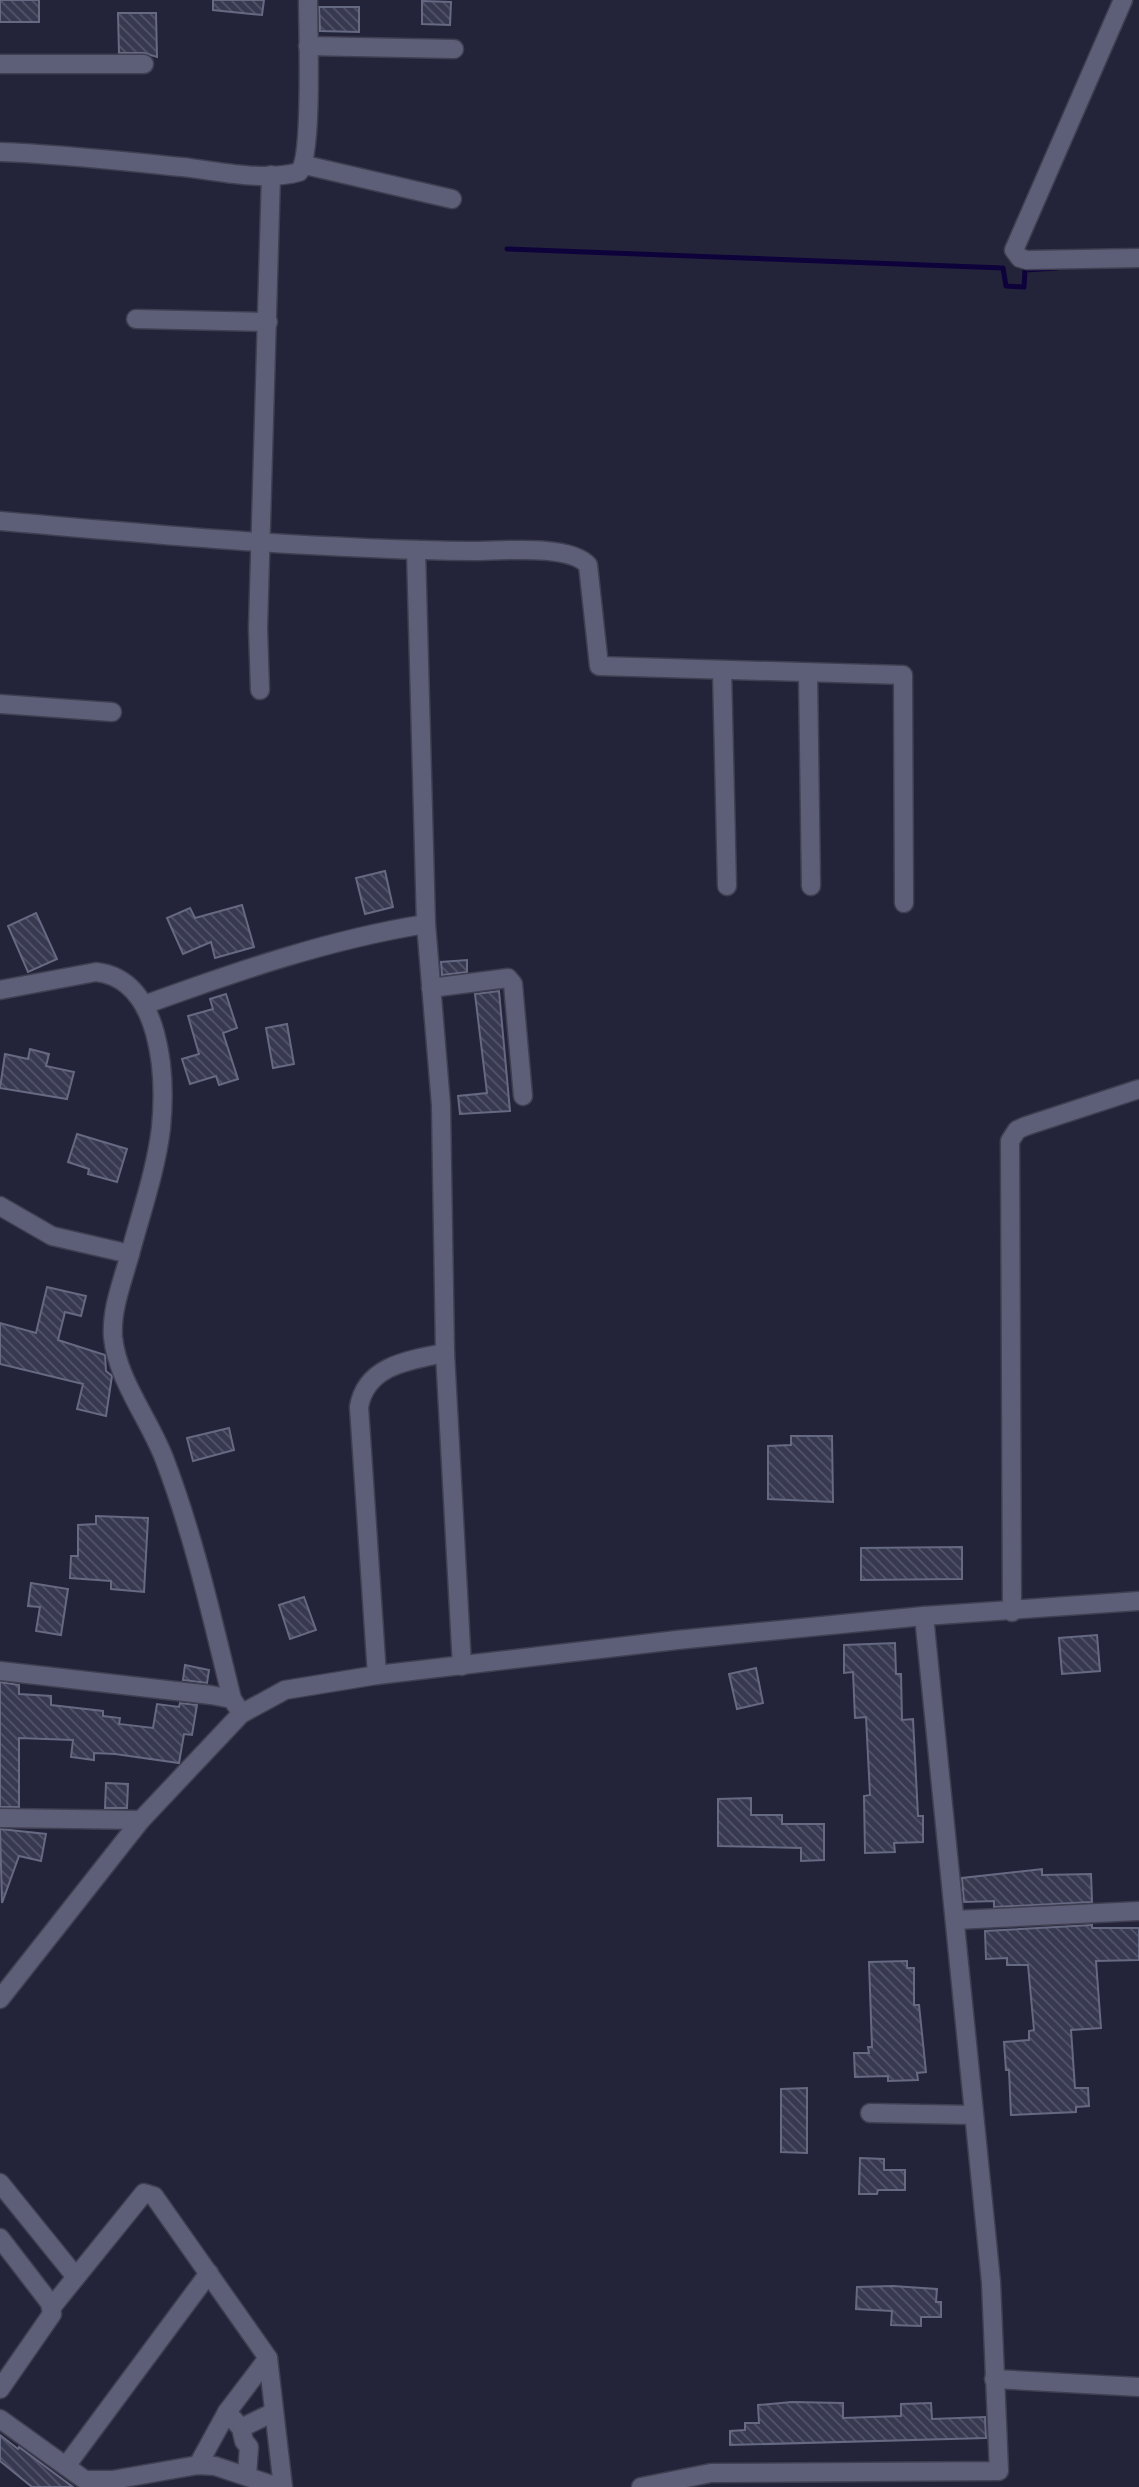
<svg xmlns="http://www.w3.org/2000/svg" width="1139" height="2487" viewBox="0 0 1139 2487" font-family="Helvetica,sans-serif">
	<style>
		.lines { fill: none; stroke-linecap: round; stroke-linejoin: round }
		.stream { stroke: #0e023b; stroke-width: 5 }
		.building { fill: url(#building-back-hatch); stroke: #666982; stroke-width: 2 }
		.minor-casing { stroke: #3f3f51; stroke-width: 21 }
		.minor { stroke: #5d5f78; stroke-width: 18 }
	</style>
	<defs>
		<pattern id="building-back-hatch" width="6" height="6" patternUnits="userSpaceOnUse" patternTransform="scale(1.75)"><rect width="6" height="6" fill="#373950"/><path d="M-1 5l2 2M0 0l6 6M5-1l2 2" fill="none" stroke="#54556a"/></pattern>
	</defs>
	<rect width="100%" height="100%" fill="#23243a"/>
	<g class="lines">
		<path class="stream" d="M507 249 1003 268 1006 286 1024 287 1025 270 1056 268"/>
	</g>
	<g class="building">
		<rect x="0" y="0" width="39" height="22"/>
		<path d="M213 0H264L262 15 213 10Z"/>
		<path d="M422 1 451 2 450 25 422 24Z"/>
		<path d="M319 7H359V32L320 31Z"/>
		<path d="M118 13H156L157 57 144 53H119Z"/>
		<path d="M385 871 393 907 365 914 356 878Z"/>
		<path d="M242 905 254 947 215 958 211 942 183 954 167 918 190 908 195 918Z"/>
		<path d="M36 913 57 959 28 972 8 926Z"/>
		<path d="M467 960V972L442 975 441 962Z"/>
		<path d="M499 991 510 1111 460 1114 458 1096 487 1093 475 994Z"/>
		<path d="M226 994 237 1028 223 1033 238 1079 219 1085 216 1076 190 1084 182 1059 199 1054 188 1016 213 1009 210 999Z"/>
		<path d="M287 1024 294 1064 273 1068 266 1028Z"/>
		<path d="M30 1049 49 1054 46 1066 74 1072 67 1099 0 1088 5 1054 28 1059Z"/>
		<path d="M77 1134 127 1149 117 1182 88 1174 89 1169 68 1162Z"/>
		<path d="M47 1287 86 1296 81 1316 65 1312 58 1340 105 1355 106 1371 112 1376 106 1416 77 1409 83 1384 0 1364V1323L36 1333Z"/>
		<path d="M229 1428 234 1450 193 1461 187 1438Z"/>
		<path d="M791 1436H832L833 1502 768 1499V1446L791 1445Z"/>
		<path d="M96 1516 148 1518 144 1592 111 1589V1581L70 1578 71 1556H78V1525L96 1524Z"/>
		<path d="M962 1547V1579L861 1580V1548Z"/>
		<path d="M31 1583 68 1589 61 1635 36 1631 40 1607 28 1606Z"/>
		<path d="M304 1597 316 1630 290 1639 279 1605Z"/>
		<path d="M1097 1635 1100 1671 1062 1674 1059 1638Z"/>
		<path d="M895 1643 896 1674H901L902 1720 913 1719 918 1816H923V1842L894 1843 895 1852 865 1853 864 1796 870 1795 866 1717 855 1718 853 1672 844 1673V1645Z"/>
		<path d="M185 1665 209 1670 207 1683 183 1680Z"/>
		<path d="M756 1668 763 1703 737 1709 729 1674Z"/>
		<path d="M0 1682 19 1685V1694L51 1696V1705L103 1711V1716L120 1718 119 1724 153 1728 157 1704 179 1707 180 1703 197 1705 192 1735 184 1734 179 1763 115 1754 94 1753V1760L71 1757 73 1740 19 1738V1807H0Z"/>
		<path d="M106 1783 128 1784 127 1808H105Z"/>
		<path d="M751 1798V1815H782V1824H824V1860L801 1861V1848L718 1846V1799Z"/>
		<path d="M0 1829 46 1834 41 1861 19 1856 2 1903Z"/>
		<path d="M1042 1869V1875L1091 1874 1092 1902 994 1907V1901L964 1902 962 1878Z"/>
		<path d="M1092 1925V1928H1139V1960L1096 1961 1101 2028 1071 2030 1075 2088H1088L1089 2106 1076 2107V2112L1011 2115 1009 2070H1006L1004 2042 1029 2040V2031L1034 2030 1028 1965H1007V1958L986 1959 985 1931Z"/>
		<path d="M907 1961V1968H914V2005H919L926 2072 917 2073 918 2080 888 2081V2076L855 2077 854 2053H869L868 2047H872L869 1962Z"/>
		<path d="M807 2088V2153L781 2152V2089Z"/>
		<path d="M860 2158 884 2159V2170H905V2190H878L877 2194H859Z"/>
		<path d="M893 2286 937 2289 936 2302H941V2317H921V2326L891 2325 892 2311 856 2309 857 2287Z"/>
		<path d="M792 2402 843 2403V2418L901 2416V2404L931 2403 932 2419 985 2417 986 2438 730 2445V2431L745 2430V2423H759L758 2405Z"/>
		<path d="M0 2435 18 2449 19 2447 73 2487H32L0 2461Z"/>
	</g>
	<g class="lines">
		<g class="minor-casing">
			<g id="minor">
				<path d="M1123 0 1014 250 1020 258 1027 260 1139 258"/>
				<path d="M308 46 454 49"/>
				<path d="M0 64H144"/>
				<path d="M0 152C61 154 121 161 182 167 219 171 263 182 299 172 313 156 308 29 308 0"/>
				<path d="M305 165 452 199"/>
				<path d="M136 319 268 322"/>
				<path d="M0 521C158 535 316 549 474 551 502 551 569 544 588 565L599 666 903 675 904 903"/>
				<path d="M416 550 426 924 441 1105 445 1353 462 1666"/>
				<path d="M722 670 727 886"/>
				<path d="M808 673 811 886"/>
				<path d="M260 690 258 628 271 175"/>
				<path d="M0 704 112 712"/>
				<path d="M431 988 508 978 513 984 523 1096"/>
				<path d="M0 990 96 972C162 979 166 1077 161 1128 156 1170 141 1213 130 1254"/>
				<path d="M144 1005C235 972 330 939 426 924"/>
				<path d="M0 1206 52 1236 130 1254C123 1280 111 1309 113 1337 117 1379 149 1419 164 1458 194 1536 212 1618 232 1699"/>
				<path d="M1012 1612 1010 1141 1017 1130 1026 1126 1139 1089"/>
				<path d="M0 1671 211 1695 232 1699 238 1708"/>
				<path d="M377 1675 359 1407C366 1365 410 1360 445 1353"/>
				<path d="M0 1818 141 1820"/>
				<path d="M955 1920 1139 1911"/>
				<path d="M0 1999 141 1820 241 1714 285 1690 377 1675 677 1640 924 1616 1139 1601"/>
				<path d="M870 2113 974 2115"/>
				<path d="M0 2183 76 2277"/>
				<path d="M0 2238 50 2303 52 2314 0 2389"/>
				<path d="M51 2308 144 2193 154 2196 268 2358 283 2487"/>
				<path d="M994 2379 1139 2387"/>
				<path d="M227 2412 241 2428 244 2441 249 2447 247 2475"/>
				<path d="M0 2419 85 2480H112L198 2465 215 2466 278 2487"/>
				<path d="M241 2428 274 2412"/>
				<path d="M198 2465 227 2412 268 2358"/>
				<path d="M66 2466 209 2273"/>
				<path d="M641 2487 711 2473 999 2471 991 2282 924 1616"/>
			</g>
		</g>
		<use href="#minor" class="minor"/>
	</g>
</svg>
